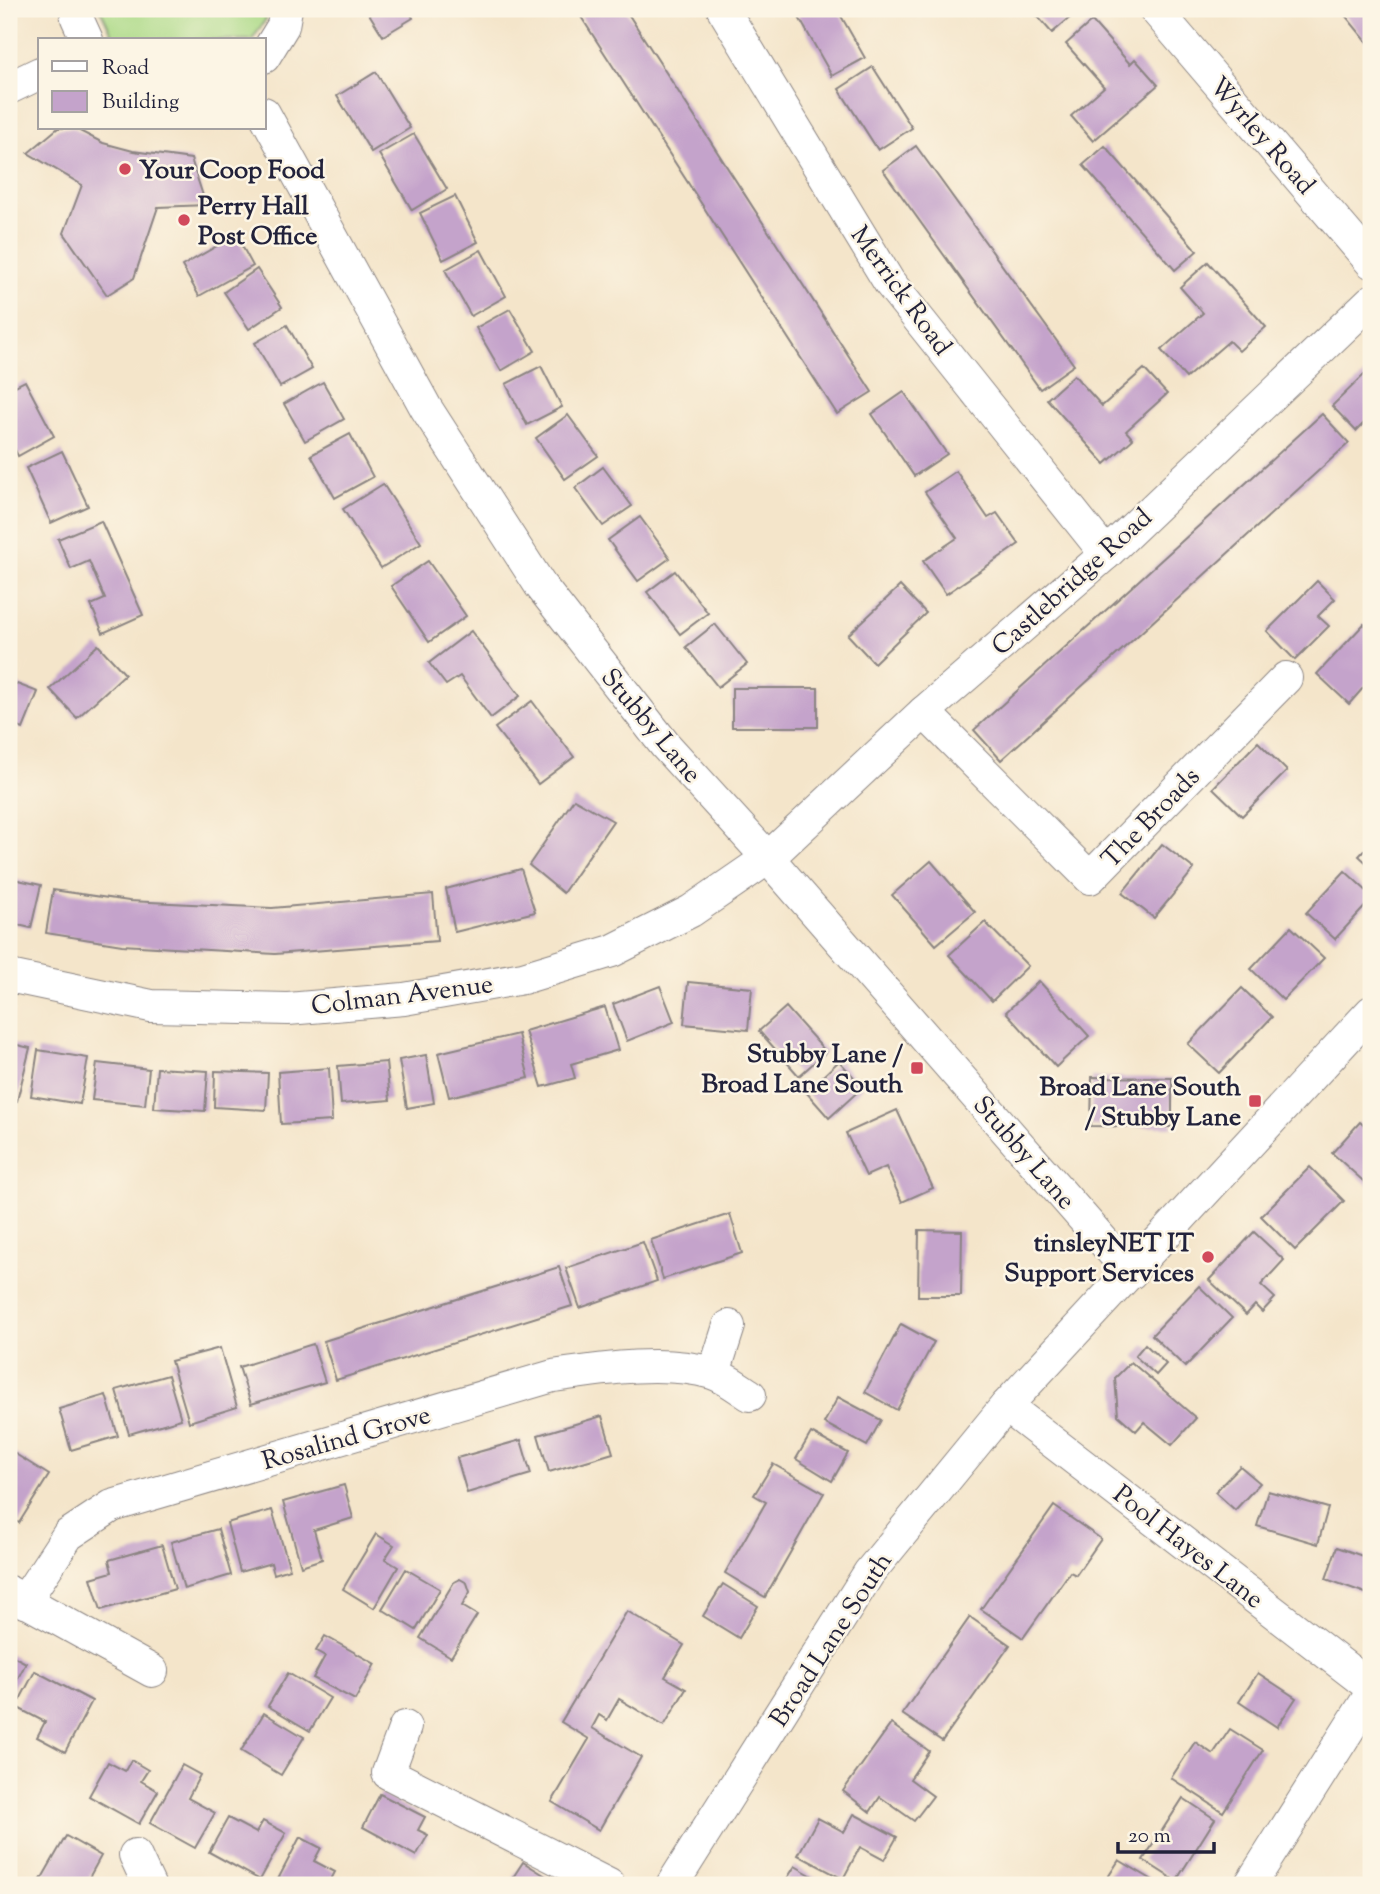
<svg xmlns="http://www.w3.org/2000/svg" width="1380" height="1894" viewBox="0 0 1380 1894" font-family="'Sorts Mill Goudy',serif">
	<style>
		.green { fill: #acda87; stroke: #677e61; stroke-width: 2 }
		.building { fill: #c4a3cb }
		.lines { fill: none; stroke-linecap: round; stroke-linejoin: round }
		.minor-casing { stroke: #8b8482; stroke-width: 34 }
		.minor { stroke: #fff; stroke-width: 32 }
		.poi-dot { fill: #d1495b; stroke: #fcf5e5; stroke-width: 2.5 }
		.labels { text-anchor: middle; stroke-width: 5; stroke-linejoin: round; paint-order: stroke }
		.street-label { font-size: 26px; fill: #22223b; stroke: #fcf5e5 }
		.poi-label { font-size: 26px; font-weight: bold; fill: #22223b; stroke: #fcf5e5; text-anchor: end }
	</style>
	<rect width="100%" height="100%" fill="#fcf5e5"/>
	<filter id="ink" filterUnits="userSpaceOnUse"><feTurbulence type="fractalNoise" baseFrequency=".0143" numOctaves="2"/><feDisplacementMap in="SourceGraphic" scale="14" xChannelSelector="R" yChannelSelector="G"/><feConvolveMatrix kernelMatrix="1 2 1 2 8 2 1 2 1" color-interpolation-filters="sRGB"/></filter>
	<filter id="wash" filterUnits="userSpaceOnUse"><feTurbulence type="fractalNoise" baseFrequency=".00686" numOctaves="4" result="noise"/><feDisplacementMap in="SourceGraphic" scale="28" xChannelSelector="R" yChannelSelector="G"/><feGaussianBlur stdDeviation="1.57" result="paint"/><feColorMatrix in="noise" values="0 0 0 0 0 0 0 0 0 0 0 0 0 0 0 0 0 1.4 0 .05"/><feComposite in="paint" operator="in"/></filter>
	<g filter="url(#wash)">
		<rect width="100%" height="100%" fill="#f4e5ca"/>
		<path class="green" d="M100 9H269L266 19 252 40H119L112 34Z"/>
		<g id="blocks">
			<g class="building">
				<path d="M366 9H408L413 18 383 36Z"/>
				<path d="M576 9H625L872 392 837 414Z"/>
				<path d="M808 9H837L865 58 832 76 797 14Z"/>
				<path d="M1031 9H1080L1052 33Z"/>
				<path d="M1351 9H1371V47L1344 14Z"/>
				<path d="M1092 21 1130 64 1135 59 1158 85 1093 141 1071 116 1104 87 1066 44Z"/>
				<path d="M873 67 912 128 878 150 839 89Z"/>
				<path d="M376 72 410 128 371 152 337 96Z"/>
				<path d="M58 128H74L103 143 133 151 191 159 206 205 158 207 134 278 107 295 64 233 82 185 28 153Z"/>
				<path d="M414 134 447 189 412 210 379 154Z"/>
				<path d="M916 146 1074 365 1040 389 883 170Z"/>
				<path d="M1105 146 1197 251 1175 270 1083 165Z"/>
				<path d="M455 196 478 242 443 260 420 213Z"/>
				<path d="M236 235 253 266 199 296 182 266Z"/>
				<path d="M481 250 506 296 471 316 445 270Z"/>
				<path d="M1208 262 1266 327 1239 351 1229 341 1186 378 1161 350 1203 313 1180 287Z"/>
				<path d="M257 269 282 307 249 329 224 292Z"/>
				<path d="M510 309 535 351 501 371 476 328Z"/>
				<path d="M287 325 312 369 280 387 255 343Z"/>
				<path d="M541 366 562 407 527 425 506 384Z"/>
				<path d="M1371 368V416L1356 431 1332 406Z"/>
				<path d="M1144 369 1167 394 1126 431 1133 439 1105 464 1047 399 1074 375 1102 406Z"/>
				<path d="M25 381 54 436 18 456 9 438V389Z"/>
				<path d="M323 382 344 419 305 441 284 404Z"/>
				<path d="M904 392 947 454 914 476 872 414Z"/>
				<path d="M1322 414 1349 443 1001 760 974 730Z"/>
				<path d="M568 415 598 456 565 479 536 438Z"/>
				<path d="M350 434 373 477 335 498 311 455Z"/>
				<path d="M62 451 88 506 51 523 26 468Z"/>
				<path d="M603 467 632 506 603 526 575 488Z"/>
				<path d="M956 471 988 518 997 513 1019 544 946 594 923 561 957 538 925 492Z"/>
				<path d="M383 484 421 543 381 568 343 509Z"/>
				<path d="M640 517 670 558 638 581 608 540Z"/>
				<path d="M101 521 143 615 103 633 91 605 105 599 89 561 71 569 58 539Z"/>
				<path d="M428 561 466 616 429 642 391 586Z"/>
				<path d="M675 571 708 613 680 634 647 592Z"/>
				<path d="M1317 581 1335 599 1318 616 1329 626 1295 660 1267 631Z"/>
				<path d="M900 586 926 613 874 663 848 635Z"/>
				<path d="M715 624 747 664 718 687 686 647Z"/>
				<path d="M1364 624 1371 630V679L1349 704 1317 674Z"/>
				<path d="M471 631 520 696 491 718 460 676 446 685 429 663Z"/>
				<path d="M98 645 125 674 77 718 50 689Z"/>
				<path d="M9 681 38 692 23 729 9 723Z"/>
				<rect x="732" y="688" width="86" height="39"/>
				<path d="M532 701 574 757 538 784 495 728Z"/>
				<path d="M1258 742 1287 771 1242 816 1213 788Z"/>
				<path d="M574 799 613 821 563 893 529 865Z"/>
				<path d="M1371 843V867L1359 856Z"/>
				<path d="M1162 844 1194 869 1154 918 1122 893Z"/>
				<path d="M931 861 975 912 936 945 892 895Z"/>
				<path d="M521 869 535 912 455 932 446 889Z"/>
				<path d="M1345 871 1371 895V900L1335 939 1306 913Z"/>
				<path d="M9 878 41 885 31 928 9 923Z"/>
				<path d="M53 890 129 901 272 908 433 894 437 941 275 954 122 945 46 933Z"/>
				<path d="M985 922 1028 966 992 1001 949 955Z"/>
				<path d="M1291 927 1324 958 1283 1000 1251 969Z"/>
				<path d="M1039 981 1089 1036 1056 1067 1006 1012Z"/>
				<path d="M688 982 752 988 748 1030 684 1024Z"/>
				<path d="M660 986 674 1022 627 1041 613 1004Z"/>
				<path d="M1242 988 1272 1017 1219 1073 1188 1044Z"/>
				<path d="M605 1007 618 1050 571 1064 575 1078 542 1087 525 1031Z"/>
				<path d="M786 1007 826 1052 799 1076 759 1031Z"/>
				<path d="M518 1034 529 1078 449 1097 438 1053Z"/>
				<path d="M9 1043 30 1048 17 1101 9 1099Z"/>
				<path d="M38 1050 88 1058 80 1104 31 1096Z"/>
				<path d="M426 1055 434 1103 407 1108 399 1060Z"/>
				<path d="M839 1061 863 1087 829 1118 806 1092Z"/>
				<path d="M386 1062 390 1100 341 1104 338 1066Z"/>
				<path d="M97 1063 149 1069 145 1105 92 1100Z"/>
				<path d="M157 1068 208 1071 205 1111 154 1108Z"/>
				<path d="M329 1068 332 1121 281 1124 278 1072Z"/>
				<path d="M215 1071 268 1073 266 1110 214 1107Z"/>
				<path d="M1092 1077 1172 1078V1127L1091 1126Z"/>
				<path d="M897 1110 933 1188 902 1202 886 1167 866 1176 846 1133Z"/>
				<path d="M1360 1122 1371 1132V1188L1332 1153Z"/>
				<path d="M1310 1167 1344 1201 1295 1250 1261 1216Z"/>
				<path d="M730 1214 742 1253 663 1279 651 1240Z"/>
				<path d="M919 1230 962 1231 961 1296H918Z"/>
				<path d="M1254 1232 1284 1260 1261 1285 1275 1298 1262 1312 1255 1305 1246 1315 1209 1280Z"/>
				<path d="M643 1242 657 1281 580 1308 566 1268Z"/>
				<path d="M559 1267 572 1306 336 1380 324 1341Z"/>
				<path d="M1199 1286 1232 1318 1185 1367 1152 1335Z"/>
				<path d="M901 1324 934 1342 897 1410 865 1392Z"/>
				<path d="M313 1344 325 1382 251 1404 239 1367Z"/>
				<path d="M1145 1344 1166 1364 1156 1375 1135 1356Z"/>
				<path d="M220 1348 237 1407 189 1422 171 1361Z"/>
				<path d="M1131 1362 1196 1418 1172 1445 1144 1422 1136 1431 1118 1415 1115 1378Z"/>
				<path d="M168 1375 181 1419 129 1434 116 1390Z"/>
				<path d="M106 1395 118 1436 71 1450 59 1409Z"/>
				<path d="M838 1397 881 1420 867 1446 824 1423Z"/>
				<path d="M602 1416 613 1453 549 1472 538 1435Z"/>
				<path d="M811 1433 848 1453 832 1481 796 1459Z"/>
				<path d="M521 1440 531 1474 467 1493 457 1458Z"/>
				<path d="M9 1450 49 1475 19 1523 9 1517Z"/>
				<path d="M773 1464 824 1493 765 1597 725 1573 766 1502 754 1495Z"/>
				<path d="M1240 1466 1260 1483 1235 1510 1215 1492Z"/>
				<path d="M344 1485 353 1518 314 1530 322 1559 301 1566 283 1502Z"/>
				<path d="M1268 1491 1328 1508 1318 1544 1257 1526Z"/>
				<path d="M1054 1506 1101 1539 1076 1575 1070 1572 1023 1638 981 1609Z"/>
				<path d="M272 1510 290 1569 274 1574 271 1563 240 1572 227 1523Z"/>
				<path d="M218 1529 231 1575 184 1589 171 1542Z"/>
				<path d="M376 1534 394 1545 385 1559 398 1567 374 1608 343 1589Z"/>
				<path d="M162 1545 175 1589 101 1610 91 1578 112 1572 109 1560Z"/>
				<path d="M1337 1547 1371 1559V1595L1326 1579Z"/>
				<path d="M406 1569 440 1589 416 1630 382 1609Z"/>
				<path d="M460 1579 467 1583 470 1592 462 1606 477 1615 451 1657 420 1638 454 1582Z"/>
				<path d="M723 1584 758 1606 739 1638 703 1616Z"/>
				<path d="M627 1611 684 1645 665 1677 686 1689 664 1726 619 1699 607 1720 599 1715 592 1728 641 1757 599 1830 552 1802 589 1739 561 1722Z"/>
				<path d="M970 1617 1010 1645 942 1741 902 1714Z"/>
				<path d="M325 1636 375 1664 355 1700 313 1678 325 1656 316 1651Z"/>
				<path d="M9 1654 26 1663 9 1695Z"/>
				<path d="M35 1671 92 1701 65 1752 37 1737 45 1722 16 1707Z"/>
				<path d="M288 1673 330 1698 310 1731 268 1706Z"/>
				<path d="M1258 1673 1296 1698 1277 1727 1239 1702Z"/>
				<path d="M264 1713 304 1737 281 1775 241 1751Z"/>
				<path d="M891 1724 929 1751 910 1779 933 1796 914 1821 880 1797 870 1812 843 1791Z"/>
				<path d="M1230 1729 1263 1750 1223 1812 1171 1778 1195 1742 1213 1754Z"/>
				<path d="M131 1760 148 1770 141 1781 158 1791 139 1824 89 1796 108 1762 125 1771Z"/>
				<path d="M182 1765 200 1775 188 1798 215 1813 195 1848 150 1823Z"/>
				<path d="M380 1794 425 1817 418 1830 428 1835 416 1856 363 1827Z"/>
				<path d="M1183 1798 1215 1819 1176 1881 1143 1860Z"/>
				<path d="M854 1814 897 1837 884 1860 860 1847 843 1879 798 1855 818 1818 844 1832Z"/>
				<path d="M228 1818 256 1833 263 1821 286 1833 260 1880 209 1852Z"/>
				<path d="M66 1836 101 1856 85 1885H38Z"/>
				<path d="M300 1837 321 1848 314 1861 335 1872 328 1885H275Z"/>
				<path d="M1119 1860 1161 1885H1103Z"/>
				<path d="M523 1862 560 1885H508Z"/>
				<path d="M795 1866 828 1885H783Z"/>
			</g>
		</g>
	</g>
	<g filter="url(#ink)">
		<use href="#blocks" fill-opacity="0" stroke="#8b8482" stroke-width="2"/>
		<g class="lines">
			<g class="minor-casing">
				<g id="minor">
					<path d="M76 9 77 18 87 40"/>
					<path d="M723 9 889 282 1106 554"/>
					<path d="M1155 9 1371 262"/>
					<path d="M264 57 283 26 286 9"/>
					<path d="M9 88 40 73"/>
					<path d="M264 113 426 408 540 585 665 745 768 858 1131 1273"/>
					<path d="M924 712 1090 878 1286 678"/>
					<path d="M9 976 151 1006 288 1009 404 999 523 978 612 951 691 911 768 858 924 712 1106 554 1371 301"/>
					<path d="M714 1373 729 1326"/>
					<path d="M1006 1406 1371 1687"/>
					<path d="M9 1592 152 1671"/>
					<path d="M24 1602 68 1535 112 1506 553 1376C601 1369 665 1359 712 1373 725 1377 739 1388 750 1395"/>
					<path d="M405 1727 388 1773 609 1885"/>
					<path d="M135 1855 149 1885"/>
					<path d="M672 1885 869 1573 1006 1406 1371 1012"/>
					<path d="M1250 1885 1371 1694"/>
				</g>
			</g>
			<use href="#minor" class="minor"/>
		</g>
	</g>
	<g class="poi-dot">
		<circle cx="125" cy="169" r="7"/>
		<circle cx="184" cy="220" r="7"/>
		<rect x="910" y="1061" width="14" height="14" rx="3.5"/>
		<rect x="1248" y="1094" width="14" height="14" rx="3.5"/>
		<circle cx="1208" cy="1257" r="7"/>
	</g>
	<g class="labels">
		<g class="street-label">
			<text transform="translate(1263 135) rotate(49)" y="9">Wyrley Road</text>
			<text transform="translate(902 290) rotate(54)" y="9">Merrick Road</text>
			<text transform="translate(1071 581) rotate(-42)" y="9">Castlebridge Road</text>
			<text transform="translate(652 725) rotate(50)" y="9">Stubby Lane</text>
			<text transform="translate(1150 817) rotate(-46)" y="9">The Broads</text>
			<text transform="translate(402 994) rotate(-7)" y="9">Colman Avenue</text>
			<text transform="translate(1025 1152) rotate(49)" y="9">Stubby Lane</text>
			<text transform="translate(346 1437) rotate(-16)" y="9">Rosalind Grove</text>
			<text transform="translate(1189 1546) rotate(38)" y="9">Pool Hayes Lane</text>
			<text transform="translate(830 1639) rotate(-57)" y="9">Broad Lane South</text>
		</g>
		<g class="poi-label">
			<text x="139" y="178" text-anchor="start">Your Coop Food</text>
			<text x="198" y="214" text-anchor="start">Perry Hall<tspan x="198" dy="30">Post Office</tspan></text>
			<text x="903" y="1062">Stubby Lane /<tspan x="903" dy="30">Broad Lane South</tspan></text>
			<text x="1241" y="1095">Broad Lane South<tspan x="1241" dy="30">/ Stubby Lane</tspan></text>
			<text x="1194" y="1251">tinsleyNET IT<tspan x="1194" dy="30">Support Services</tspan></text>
		</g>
	</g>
	<rect width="1380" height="1894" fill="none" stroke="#fcf5e5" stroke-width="35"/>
	<rect x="38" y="38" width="228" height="91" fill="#fcf5e5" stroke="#a5a1a1" stroke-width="2"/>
	<rect x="52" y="61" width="35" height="10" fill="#ffffff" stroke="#a5a1a1" stroke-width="2"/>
	<text x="102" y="74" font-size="21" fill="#22223b">Road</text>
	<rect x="52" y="91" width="35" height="21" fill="#c4a3cb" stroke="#a5a1a1" stroke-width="2"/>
	<text x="102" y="108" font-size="21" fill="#22223b">Building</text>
	<path d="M1118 1842v10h96v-10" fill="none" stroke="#22223b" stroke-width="3.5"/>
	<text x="1128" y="1842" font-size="21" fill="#22223b" stroke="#fcf5e5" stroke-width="5" paint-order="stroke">20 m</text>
</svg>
